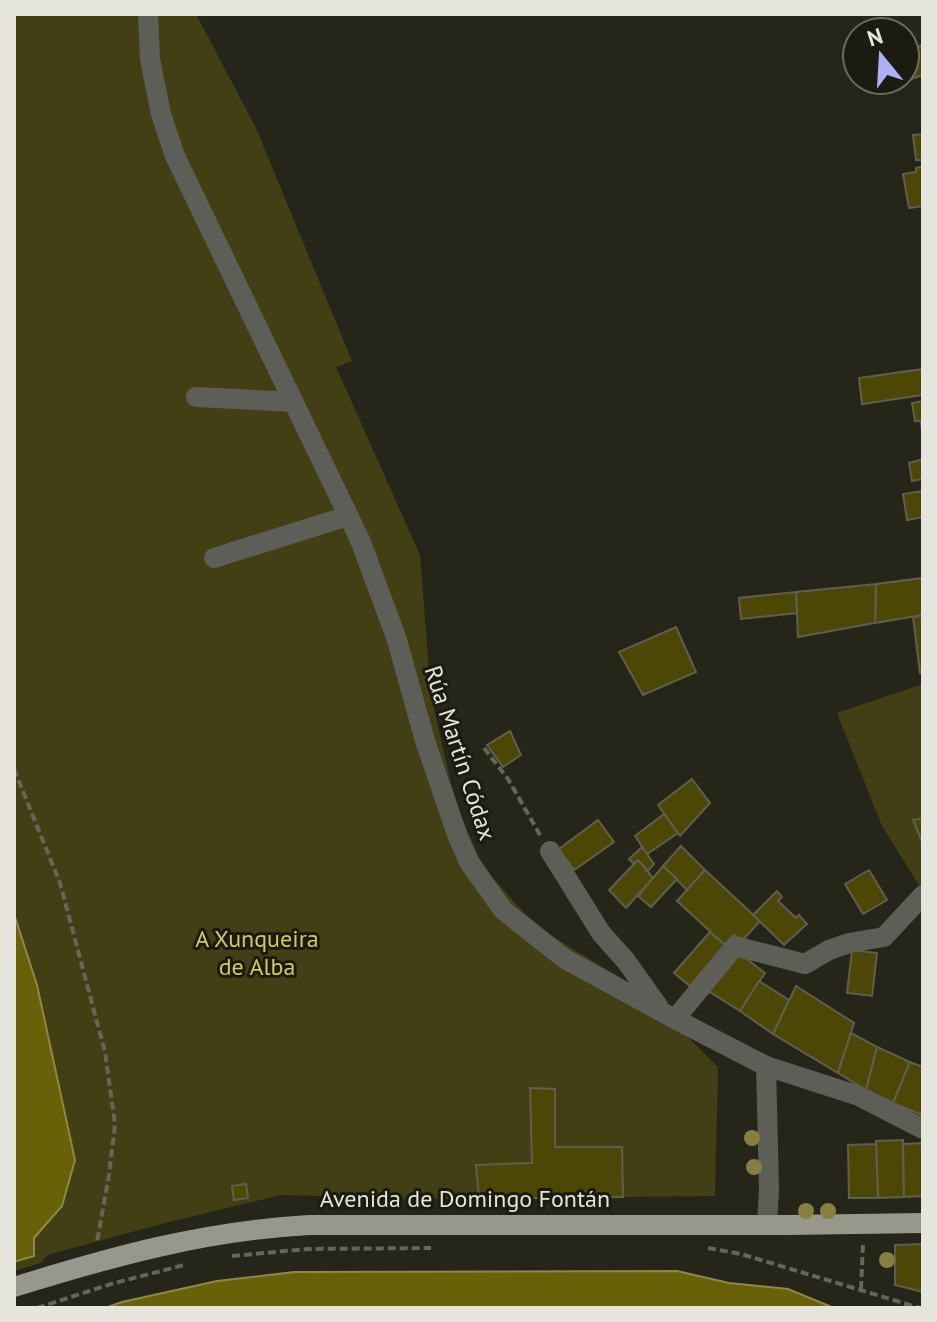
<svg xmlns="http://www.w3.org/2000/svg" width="937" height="1322" viewBox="0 0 937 1322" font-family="'PT Sans',sans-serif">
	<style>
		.green { fill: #433f15 }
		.water { fill: #696108; stroke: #8e8848; stroke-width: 2 }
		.building { fill: #4d4705; stroke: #5f5e50; stroke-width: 2 }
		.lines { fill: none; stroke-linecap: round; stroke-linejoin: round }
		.path { stroke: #66655a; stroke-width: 4; stroke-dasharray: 8 4; stroke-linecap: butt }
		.minor { stroke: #5e5e58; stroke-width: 20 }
		.major { stroke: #98978b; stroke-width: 20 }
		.tree { fill: #867f3f }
		.labels { text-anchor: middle; stroke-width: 6; stroke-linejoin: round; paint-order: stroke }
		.street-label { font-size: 24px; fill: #e5e4dd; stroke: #1c1b10 }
		.park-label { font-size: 24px; fill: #d4c95e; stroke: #1c1b10 }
	</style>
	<rect width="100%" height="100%" fill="#262519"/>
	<g class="green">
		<path d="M14 14H196L256 128 352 361 336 367 420 555 431 696 451 783 462 819 480 859 492 877 526 915 552 936 619 977 663 1012 718 1067 715 1196 418 1199 281 1195 169 1222 47 1255 41 1263 14 1271Z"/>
		<path d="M923 684V818L913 821 923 844 922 890 882 826 837 713Z"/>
	</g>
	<g class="water">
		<path d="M14 914 37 985 75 1160 62 1206 34 1238V1256L14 1262Z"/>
		<path d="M677 1271 729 1283 788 1289 834 1308H105L122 1302 217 1281 294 1272Z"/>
	</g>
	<g class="building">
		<path d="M923 45V75L905 81V51Z"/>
		<path d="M923 134V160H916L913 135Z"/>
		<path d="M920 167H923V206L909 208 903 174 916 172V168Z"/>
		<path d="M923 369V395L862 404 859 378Z"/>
		<path d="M923 401V431L922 432 921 421H915L912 403Z"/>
		<path d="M923 459V479L912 481 909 463Z"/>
		<path d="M923 491V517L907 520 903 494Z"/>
		<path d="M923 578V615L875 623 876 584Z"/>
		<path d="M876 584 875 623 798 637 796 592Z"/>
		<path d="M796 592 797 613 741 619 739 598Z"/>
		<path d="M923 615V673H920L913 617Z"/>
		<path d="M676 627 696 672 643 695 619 652Z"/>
		<path d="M510 731 521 755 503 767 487 745Z"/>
		<path d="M692 779 710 803 680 836 658 805Z"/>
		<path d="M664 814 678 833 647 854 635 836Z"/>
		<path d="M923 818V844L913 820Z"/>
		<path d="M598 820 614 842 574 870 559 849Z"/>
		<path d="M681 846 705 870 687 890 663 866Z"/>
		<path d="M642 847 654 864 648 871 638 860 634 864 629 859Z"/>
		<path d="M638 860 653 878 626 908 609 890Z"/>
		<path d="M663 866 677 879 651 907 638 896Z"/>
		<path d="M705 870 760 921 741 942 734 935 725 945 677 901Z"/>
		<path d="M869 870 887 900 863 914 845 884Z"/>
		<path d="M777 891 782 897 778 901 796 918 799 915 807 924 784 945 753 915Z"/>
		<path d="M710 932 725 945 690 986 674 973Z"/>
		<path d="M735 950 765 973 740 1011 705 989Z"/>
		<path d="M852 950 877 953 872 996 847 993Z"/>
		<path d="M759 981 789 1000 773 1034 740 1011Z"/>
		<path d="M796 986 854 1023 838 1073 773 1034Z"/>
		<path d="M851 1033 877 1047 866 1090 838 1073Z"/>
		<path d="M877 1047 910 1062 893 1103 866 1090Z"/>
		<path d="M910 1062 923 1067 922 1115 893 1103Z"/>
		<path d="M530 1088 555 1089V1147H622L623 1197 479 1199 476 1165 532 1163Z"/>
		<path d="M903 1140 904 1197 878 1198 876 1141Z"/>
		<path d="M923 1143V1196L904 1197 903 1144Z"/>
		<path d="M876 1144 878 1198H849L848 1145Z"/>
		<path d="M246 1184 248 1198 234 1200 232 1186Z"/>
		<path d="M923 1244V1292L895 1285V1245Z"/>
	</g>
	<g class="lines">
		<g class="path">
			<path d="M484 748 508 779 540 835"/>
			<path d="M14 769 60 883 105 1052 115 1124 109 1175 97 1242"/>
			<path d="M708 1248 741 1254 920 1308"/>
			<path d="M232 1256 308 1249 431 1248"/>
			<path d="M861 1289 863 1243"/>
			<path d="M37 1308 111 1284 184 1265"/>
		</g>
		<g class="minor">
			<path d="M148 14 150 59 161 114 175 156 360 540 396 637 426 744 458 837 469 862 503 910 565 959 675 1019 766 1066 859 1096 923 1129"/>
			<path d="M196 397 294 402"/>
			<path d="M214 558 348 516"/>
			<path d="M550 851 601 933 626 961 658 1006"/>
			<path d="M675 1019 735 946 805 964 829 950 849 943 884 937 923 895"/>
			<path d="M766 1066 769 1189 767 1225"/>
		</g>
		<path class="major" d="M14 1287C114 1256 204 1231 309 1225H788L923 1223"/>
	</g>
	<g class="tree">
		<circle cx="752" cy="1138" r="8"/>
		<circle cx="754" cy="1167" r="8"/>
		<circle cx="806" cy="1211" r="8"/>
		<circle cx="828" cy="1211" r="8"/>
		<circle cx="887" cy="1260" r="8"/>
	</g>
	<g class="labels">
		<g class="street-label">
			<text transform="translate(460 753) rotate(72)" y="8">Rúa Martín Códax</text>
			<text x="465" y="1207">Avenida de Domingo Fontán</text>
		</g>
		<g class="park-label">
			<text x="257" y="947">A Xunqueira<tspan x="257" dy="28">de Alba</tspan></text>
		</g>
	</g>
	<rect width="937" height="1322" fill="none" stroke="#e5e4dd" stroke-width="32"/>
	<g transform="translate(881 56) rotate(342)"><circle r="38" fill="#1c1b10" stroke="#6c6b62" stroke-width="2"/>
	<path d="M0-6L14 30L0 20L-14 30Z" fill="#afaefa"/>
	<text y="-12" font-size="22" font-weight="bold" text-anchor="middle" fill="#e5e4dd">N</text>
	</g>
</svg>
